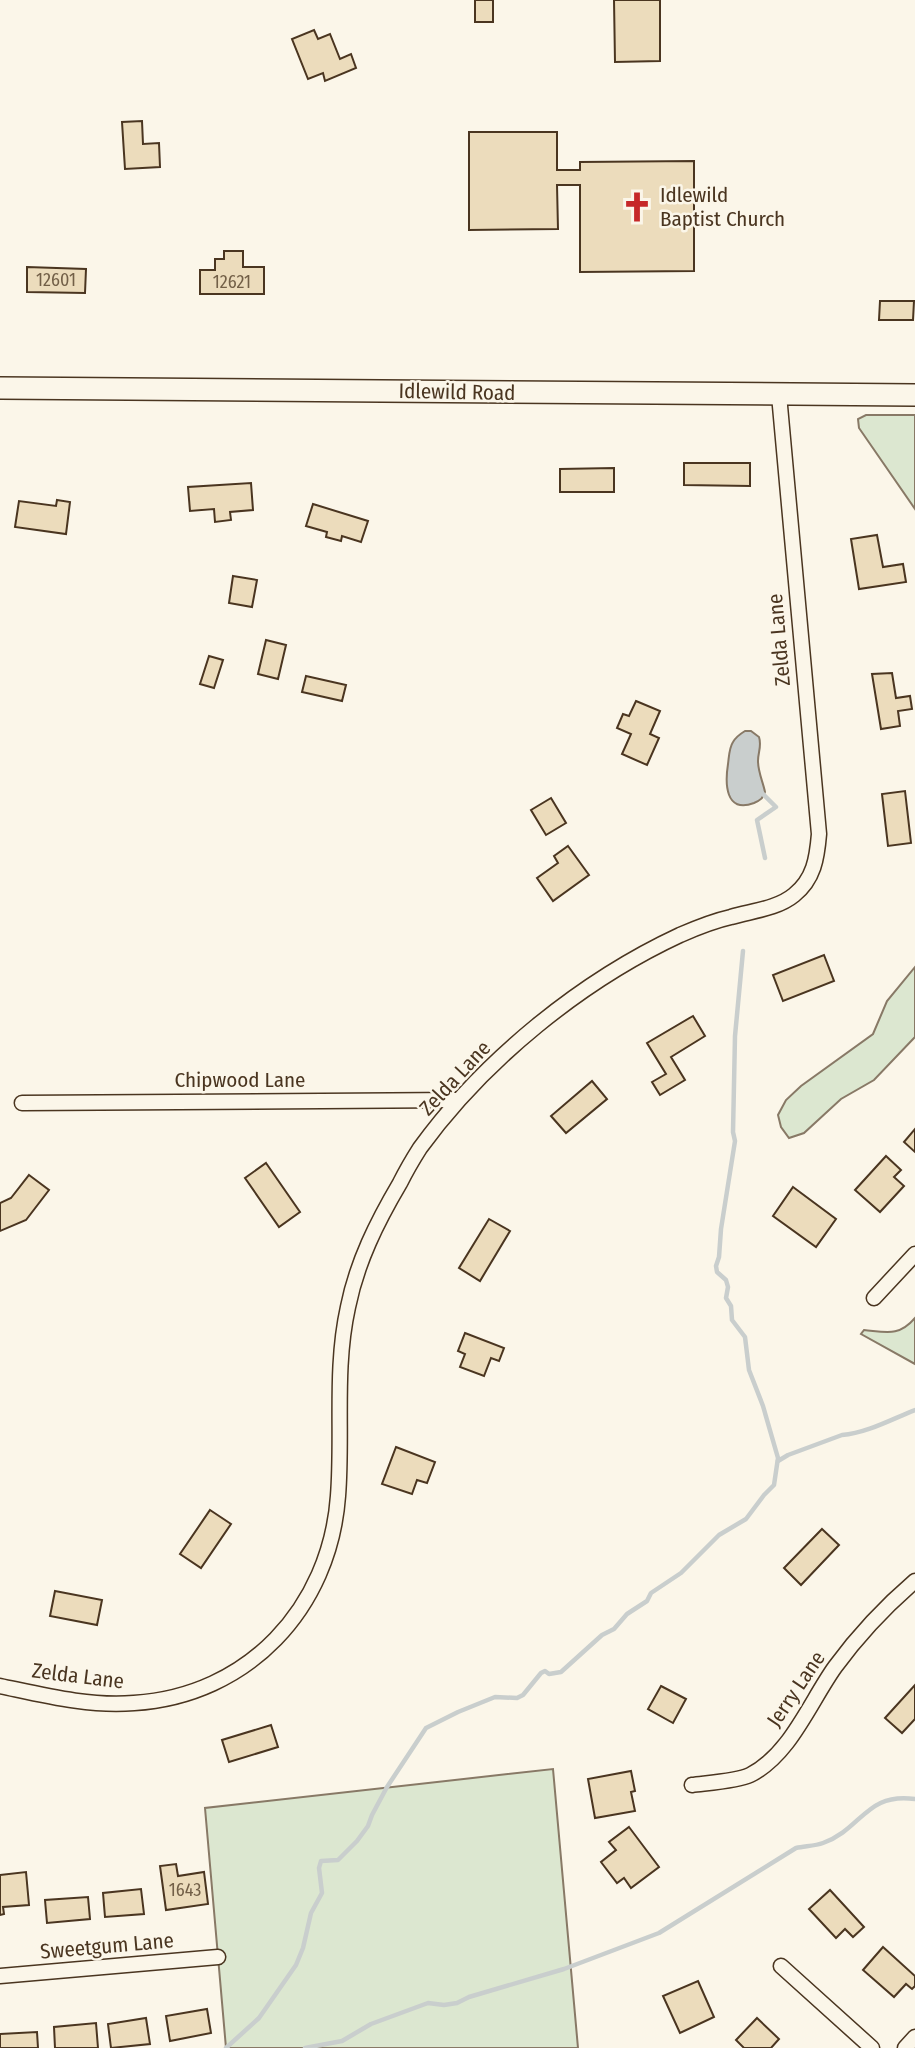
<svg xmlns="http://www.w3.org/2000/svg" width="915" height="2048" viewBox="0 0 915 2048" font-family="'Fira Sans Condensed',sans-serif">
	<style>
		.green { fill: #dce7d0; stroke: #887966; stroke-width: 2 }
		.water { fill: #c9cecd; stroke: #887966; stroke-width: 2 }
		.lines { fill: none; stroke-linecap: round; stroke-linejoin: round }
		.stream { stroke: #c9cecd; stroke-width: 4.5 }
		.building { fill: #ecdcbc; stroke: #4a3520; stroke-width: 2 }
		.minor-casing { stroke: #4a3520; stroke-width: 17 }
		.secondary-casing { stroke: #4a3520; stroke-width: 24 }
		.minor { stroke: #fbf6e9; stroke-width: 14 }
		.secondary { stroke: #fbf6e9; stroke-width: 21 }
		.labels { text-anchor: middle; stroke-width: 5; stroke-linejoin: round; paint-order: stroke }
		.number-label { font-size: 18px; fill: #725f47 }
		.poi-label { font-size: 21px; fill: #4a3520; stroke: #fbf6e9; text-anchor: start }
		.street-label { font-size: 21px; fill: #4a3520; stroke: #fbf6e9 }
	</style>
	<rect width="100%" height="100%" fill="#fbf6e9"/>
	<g class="green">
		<path d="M866 415H915V509L859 428 858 419Z"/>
		<path d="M915 967V1037L874 1080 841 1099 804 1133 789 1138 781 1127 778 1115 786 1100 801 1086 873 1034 887 1001Z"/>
		<path d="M915 1318V1364L861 1334 864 1330C886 1332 899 1337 915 1318Z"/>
		<path d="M553 1769 578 2048H226L205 1808Z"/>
	</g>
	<path class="water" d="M745 731H751L759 737C762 746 758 752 758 761 758 772 763 782 765 792 763 798 761 800 754 803 725 814 725 783 728 764 729 757 729 748 733 742 736 737 740 734 745 731Z"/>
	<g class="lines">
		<g class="stream">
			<path d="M762 793 776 807 757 820 765 858"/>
			<path d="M778 1461 788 1455 842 1435C867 1433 892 1419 915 1410"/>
			<path d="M226 2048 259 2018 296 1965 303 1948 311 1913 322 1893 319 1868 321 1861 338 1860 357 1841 368 1826 372 1815 387 1787 426 1728 458 1712 495 1697 517 1698 523 1695 541 1673 545 1671 549 1674 561 1672 602 1635 614 1629 627 1614 647 1601 651 1593 681 1573 719 1535 746 1519 764 1495 774 1485 778 1458 763 1406 749 1370 745 1337 732 1320 731 1306 726 1298 728 1287 726 1280 717 1272 716 1266 719 1257 721 1229 735 1141 733 1132 735 1036 743 951"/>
			<path d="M305 2048 342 2041 371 2024 428 2003 444 2005 457 2003 469 1997 564 1969 659 1933 796 1848C805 1846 815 1846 823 1843 862 1829 866 1792 915 1799"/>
		</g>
	</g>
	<g class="building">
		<rect x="475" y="0" width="18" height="22"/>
		<path d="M614 0H660V61L615 62Z"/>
		<path d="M314 30 318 39 330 34 340 59 351 54 356 68 325 81 323 73 308 79 292 39Z"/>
		<path d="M142 121 143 144 159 143 160 167 125 169 122 122Z"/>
		<path d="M469 132H557V170H580V162L694 161V271L580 272V185H557L558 229 469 230Z"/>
		<path d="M224 251H243V267H264V294H200V270H215V259H224Z"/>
		<path d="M27 267 86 269 85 293 27 292Z"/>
		<path d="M880 301H914L913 320H879Z"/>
		<path d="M684 463H750V486L684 485Z"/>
		<path d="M614 468V492H560V469Z"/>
		<path d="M251 483 253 510 230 512 231 520 215 522 214 509 190 511 188 487Z"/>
		<path d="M57 500 70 502 66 534 15 527 19 501 56 506Z"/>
		<path d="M313 504 368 521 361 542 342 536 341 541 326 537 327 532 306 526Z"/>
		<path d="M877 535 883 567 903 564 906 582 859 589 851 539Z"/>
		<path d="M233 576 257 580 252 607 229 603Z"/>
		<path d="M266 640 286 645 278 679 258 674Z"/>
		<path d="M209 656 223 660 214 688 200 684Z"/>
		<path d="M892 673 896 698 910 696 912 709 898 711 900 726 881 729 872 674Z"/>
		<path d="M306 676 346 685 342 701 302 692Z"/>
		<path d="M636 701 660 711 650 734 659 738 647 765 622 754 631 734 617 728 623 714 629 716Z"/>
		<path d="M905 791 911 843 888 846 882 794Z"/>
		<path d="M551 798 566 823 546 835 531 810Z"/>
		<path d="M568 846 589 875 553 901 537 878 558 863 554 856Z"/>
		<path d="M824 955 834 981 783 1001 773 975Z"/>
		<path d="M693 1016 705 1036 671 1057 685 1080 660 1095 652 1082 666 1074 647 1043Z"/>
		<path d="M592 1081 607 1099 566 1133 551 1116Z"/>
		<path d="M915 1129V1152L904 1142Z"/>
		<path d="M886 1156 901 1170 894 1177 904 1186 880 1212 855 1190Z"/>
		<path d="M266 1163 300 1212 279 1227 245 1178Z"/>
		<path d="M29 1175 49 1190 26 1220 0 1231V1203L11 1198Z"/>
		<path d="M793 1187 836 1219 816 1247 773 1216Z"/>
		<path d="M489 1219 510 1231 480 1281 459 1268Z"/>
		<path d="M465 1333 504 1348 499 1361 491 1358 484 1376 460 1367 465 1354 458 1351Z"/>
		<path d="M396 1447 435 1462 427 1483 417 1480 412 1494 382 1484Z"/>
		<path d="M210 1510 231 1524 201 1568 180 1554Z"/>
		<path d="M822 1529 839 1545 801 1585 784 1568Z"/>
		<path d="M55 1591 102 1600 97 1625 50 1616Z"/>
		<path d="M915 1685V1719L902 1733 885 1718Z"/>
		<path d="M661 1686 686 1699 673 1723 648 1709Z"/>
		<path d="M271 1725 278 1747 229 1762 222 1740Z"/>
		<path d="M631 1771 635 1791 631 1792 635 1811 595 1818 588 1779Z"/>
		<path d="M629 1827 659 1867 631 1888 624 1878 617 1883 601 1862 616 1850 609 1842Z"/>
		<path d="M176 1864 178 1876 204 1872 208 1904 166 1910 160 1866Z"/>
		<path d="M26 1872 29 1905 3 1907 4 1914 0 1915V1875Z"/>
		<path d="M141 1889 144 1914 105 1917 103 1893Z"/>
		<path d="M830 1890 864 1927 853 1937 845 1929 836 1938 809 1909Z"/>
		<path d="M88 1897 90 1919 47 1923 45 1900Z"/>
		<path d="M883 1947 915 1976V1986L912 1989 906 1984 894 1997 863 1970Z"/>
		<path d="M698 1981 714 2017 680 2033 663 1996Z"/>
		<path d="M207 2009 211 2033 170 2041 166 2016Z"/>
		<path d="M146 2018 150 2044 111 2048 108 2024Z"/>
		<path d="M757 2018 779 2039 771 2048H744L736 2040Z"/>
		<path d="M96 2023 98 2048H55L54 2027Z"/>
		<path d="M37 2032 38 2048H0V2034Z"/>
	</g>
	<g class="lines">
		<g class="minor-casing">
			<g id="minor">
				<path d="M22 1103 458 1100"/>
				<path d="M874 1298 915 1254"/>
				<path d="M0 1686C43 1695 90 1707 134 1703 248 1696 330 1608 338 1496 343 1433 334 1370 348 1307 357 1262 377 1222 400 1183 406 1171 413 1159 420 1148 484 1060 581 981 680 935 696 928 713 921 731 917 751 911 777 909 794 895 814 879 817 858 819 834L779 395"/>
				<path d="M692 1785C707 1783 738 1781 750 1775 790 1755 810 1702 835 1667 857 1637 887 1605 915 1581"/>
				<path d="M781 1966 872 2048"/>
				<path d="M0 1976 218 1957"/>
				<path d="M905 2048 915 2037"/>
			</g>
		</g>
		<g class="secondary-casing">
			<path id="secondary" d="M0 388 915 395"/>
		</g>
		<use href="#minor" class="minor"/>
		<use href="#secondary" class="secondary"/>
	</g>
	<defs>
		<g id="church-bare" transform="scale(2.415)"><path d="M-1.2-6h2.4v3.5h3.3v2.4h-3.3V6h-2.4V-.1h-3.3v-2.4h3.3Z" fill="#c62828" stroke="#fbf6e9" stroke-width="2.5" paint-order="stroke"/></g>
	</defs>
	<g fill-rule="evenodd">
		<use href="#church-bare" x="637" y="207"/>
	</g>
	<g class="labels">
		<g class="number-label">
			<text x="56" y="286">12601</text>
			<text x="232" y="288">12621</text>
			<text x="185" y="1896">1643</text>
		</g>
		<g class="poi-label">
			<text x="660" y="202">Idlewild<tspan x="660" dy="24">Baptist Church</tspan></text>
		</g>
		<g class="street-label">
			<text transform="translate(457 392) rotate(1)" y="7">Idlewild Road</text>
			<text transform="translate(779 640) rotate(-95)" y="7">Zelda Lane</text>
			<text transform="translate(455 1078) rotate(-47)" y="7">Zelda Lane</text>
			<text x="240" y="1087">Chipwood Lane</text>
			<text transform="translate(78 1676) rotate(7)" y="7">Zelda Lane</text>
			<text transform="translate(796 1689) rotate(-56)" y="7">Jerry Lane</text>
			<text transform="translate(107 1946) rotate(-5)" y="7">Sweetgum Lane</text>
		</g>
	</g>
</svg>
